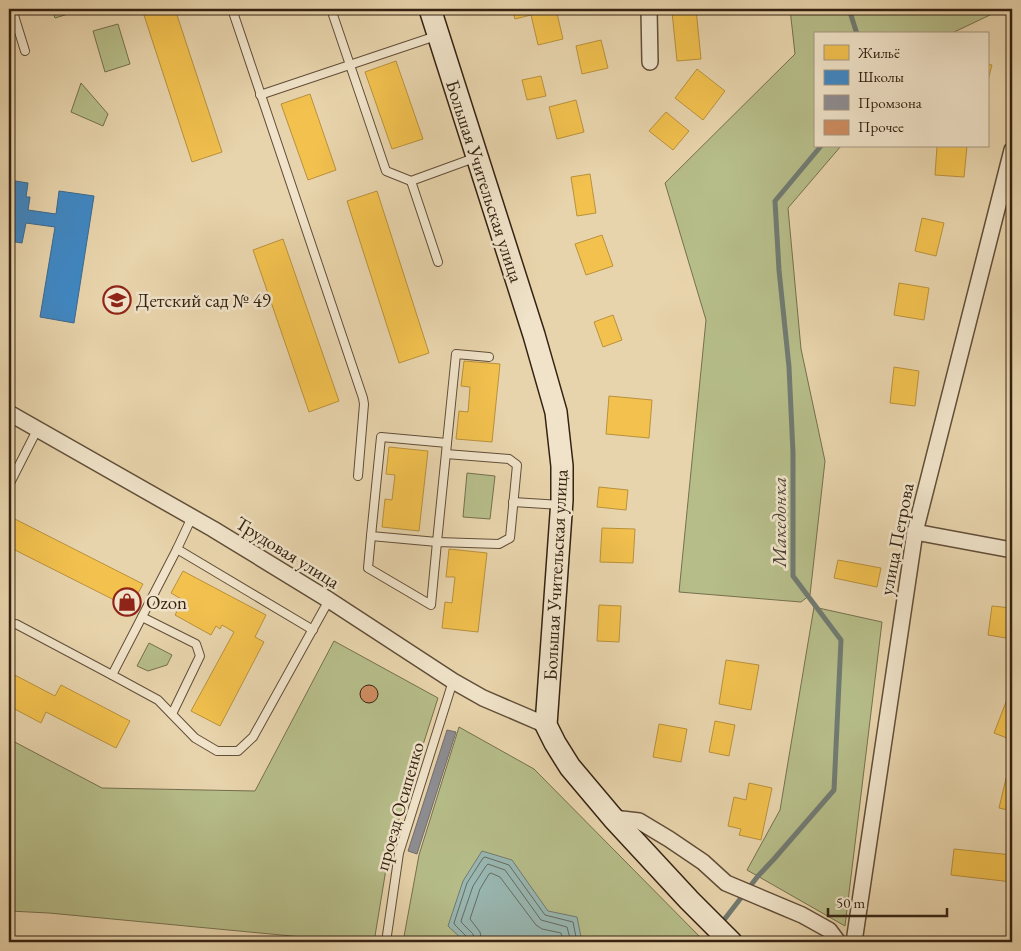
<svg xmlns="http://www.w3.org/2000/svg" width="1021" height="951" viewBox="0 0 1021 951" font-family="'EB Garamond',serif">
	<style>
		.green { fill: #b6bd89; stroke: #75704e }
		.water { fill: #99b7b2; stroke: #717b72 }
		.homes { fill: #f2c14e; stroke: #b9913c }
		.schools { fill: #3f88c5; stroke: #3c698f }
		.industry { fill: #8d8d92; stroke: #726d6c }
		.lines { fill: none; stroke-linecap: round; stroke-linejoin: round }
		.shore { stroke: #666c62; stroke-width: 1 }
		.stream { stroke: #717b72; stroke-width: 5 }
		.building { fill: #ce8d60; stroke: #342212 }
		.service-casing { stroke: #614e38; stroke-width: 10 }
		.minor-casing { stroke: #614e38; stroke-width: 18 }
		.secondary-casing { stroke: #342212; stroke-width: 24 }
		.service { stroke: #f0e3c9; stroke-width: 8 }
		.minor { stroke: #f0e3c9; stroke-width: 15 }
		.secondary { stroke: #f0e3c9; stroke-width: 21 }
		.labels { text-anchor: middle; stroke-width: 5; stroke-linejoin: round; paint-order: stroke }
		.street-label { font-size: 19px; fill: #342212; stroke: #f0e3c9 }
		.poi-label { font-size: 19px; fill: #342212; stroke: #f0e3c9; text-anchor: start }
		.water-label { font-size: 20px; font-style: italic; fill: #4d473a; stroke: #f0e3c9 }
	</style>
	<rect width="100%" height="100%" fill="#e8d4ac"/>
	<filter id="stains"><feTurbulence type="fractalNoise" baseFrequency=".004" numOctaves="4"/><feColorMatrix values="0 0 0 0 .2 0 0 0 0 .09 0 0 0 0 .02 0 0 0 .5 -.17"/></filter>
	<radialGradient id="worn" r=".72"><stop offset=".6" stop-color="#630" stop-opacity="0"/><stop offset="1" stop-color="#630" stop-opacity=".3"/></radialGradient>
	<g class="green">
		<path d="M52 9H77L78 11 55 18Z"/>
		<path d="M790 9H1012V14H992L950 34H815V146H841L788 208 801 349 825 461 810 595 801 602 679 592 706 320 665 183 795 54Z"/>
		<path d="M118 24 130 64 105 72 93 31Z"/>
		<path d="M81 83 108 114 103 126 71 112Z"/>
		<path d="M467 473 495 476 490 519 463 517Z"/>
		<path d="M814 607 882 622 845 926 747 870 780 810Z"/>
		<path d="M334 641 438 698 389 851 374 942H355L49 913 9 911V739L102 788 255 791Z"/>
		<path d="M149 643 172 655 167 665 148 671 137 666Z"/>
		<path d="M459 727 534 769 705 942H403L419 855Z"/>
	</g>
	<path class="water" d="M482 851 512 860 548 911 577 917 582 942H465L448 926 463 881Z"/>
	<g class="homes">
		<path d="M142 9H175L222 152 192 162Z"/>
		<path d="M512 9H529L531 15 515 19Z"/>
		<path d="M556 9 563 39 538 45 531 15Z"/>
		<path d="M696 9 701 59 677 61 672 12Z"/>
		<path d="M601 40 608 68 582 74 576 46Z"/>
		<path d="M396 61 423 139 392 149 365 72Z"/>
		<path d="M987 64 992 65 987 84Z"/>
		<path d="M697 69 725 91 703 120 675 98Z"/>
		<path d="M541 76 546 96 527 100 522 80Z"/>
		<path d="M310 94 336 170 308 180 281 104Z"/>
		<path d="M576 100 584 132 557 139 549 107Z"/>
		<path d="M666 112 689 131 673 150 649 131Z"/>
		<path d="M937 146H967L964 177 935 175Z"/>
		<path d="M590 174 596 213 577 216 571 177Z"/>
		<path d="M377 191 429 353 399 363 347 201Z"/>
		<path d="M922 218 944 223 936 256 915 251Z"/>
		<path d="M602 235 613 266 586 275 575 244Z"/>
		<path d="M283 239 339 401 309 412 253 250Z"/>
		<path d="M899 283 929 288 924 320 894 315Z"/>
		<path d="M613 315 622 340 603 347 594 322Z"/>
		<path d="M464 361 500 364 492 442 456 439 459 411 468 412 470 387 461 386Z"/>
		<path d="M894 367 919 371 915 406 890 403Z"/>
		<path d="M609 396 652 400 649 438 606 434Z"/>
		<path d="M389 447 428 451 419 531 382 527 385 499 392 500 395 475 386 474Z"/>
		<path d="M599 487 628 490 626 510 597 507Z"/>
		<path d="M9 516 143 584 130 608 9 547Z"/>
		<path d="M602 528 635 529 633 563 600 562Z"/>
		<path d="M449 549 487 553 478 632 442 628 445 602 452 603 455 577H446Z"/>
		<path d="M838 560 881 568 877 587 834 578Z"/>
		<path d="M183 571 266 615 255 637 264 642 220 726 191 711 234 632 222 625 220 629 216 626 211 635 175 615 183 600 171 593Z"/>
		<path d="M599 605 621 606 619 642 597 641Z"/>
		<path d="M992 606 1012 608V639L988 635Z"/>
		<path d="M726 660 759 665 751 710 719 704Z"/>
		<path d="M9 672 55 696 61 685 130 721 116 748 46 712 41 723 9 706Z"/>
		<path d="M1008 697 1012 698V740L994 733Z"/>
		<path d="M715 721 735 725 729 756 709 752Z"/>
		<path d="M659 724 687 729 681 762 653 757Z"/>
		<path d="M1008 770 1012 771V811L999 808Z"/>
		<path d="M749 783 772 788 761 840 739 835 741 829 728 826 734 797 746 800Z"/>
		<path d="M954 849 1012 855V882L951 875Z"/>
		<path d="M951 938 995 939V942H950Z"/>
	</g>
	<path class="schools" d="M9 180 28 183 26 197H30L28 210 56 214 59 191 94 196 74 323 40 317 55 227 26 223 22 243 9 241Z"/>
	<path class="industry" d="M447 730 456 732 417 854 408 851Z"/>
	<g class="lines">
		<g class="shore">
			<path d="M468 942 467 937 455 925 454 923 467 883 483 858 485 857 509 865 545 915 573 922 577 942"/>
			<path d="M475 942 473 934 462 923 461 921 473 886 486 866 488 864 505 870 541 920 567 927 571 942"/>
			<path d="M482 942 480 932 470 919 480 889 489 874 491 873 500 877 536 925 542 929 561 933 563 942"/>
		</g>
		<g class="stream">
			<path d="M849 9 857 34"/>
			<path d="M720 925 758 876 774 859 834 790 841 640 793 576V453L789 367 779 270 775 201 821 146"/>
			<path d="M707 942 715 932"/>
		</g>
	</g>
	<circle class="building" cx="369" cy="694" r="9"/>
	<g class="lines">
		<g class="service-casing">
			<g id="service">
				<path d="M12 9 25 51"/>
				<path d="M232 9 363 398 364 404 358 476"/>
				<path d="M331 9 386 171 411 181 477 157"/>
				<path d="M260 95 436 36"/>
				<path d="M411 181 438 262"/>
				<path d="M381 437 447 443 437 542 371 536Z"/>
				<path d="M447 443 456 354 489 357"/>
				<path d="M9 485 37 430"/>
				<path d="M513 502 561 505"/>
				<path d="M371 536 368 568 431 605 437 542 499 544 510 538 517 465 509 459 446 454"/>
				<path d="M177 549 313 630"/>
				<path d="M142 617 196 644 200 656 172 714"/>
				<path d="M9 626 16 624 112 675 177 549 192 517"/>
				<path d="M112 675 158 700 195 738 217 751H238L253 737 329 600"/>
				<path d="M136 941 143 942"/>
				<path d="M386 942 399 853 453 681"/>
			</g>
		</g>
		<g class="minor-casing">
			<g id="minor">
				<path d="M649 9 650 62"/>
				<path d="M9 413 213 529 329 600 453 681 483 698 546 725"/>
				<path d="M915 532 1012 550"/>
				<path d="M613 818 639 821 669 839 703 862 726 883 802 915 829 930 838 942"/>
				<path d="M854 942 915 532 1012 150"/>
			</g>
		</g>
		<g class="secondary-casing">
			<path id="secondary" d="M430 9 534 335 556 412 562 466V500L546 725 555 743 570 767 613 818 689 900 731 942"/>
		</g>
		<use href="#service" class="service"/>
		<use href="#minor" class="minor"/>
		<use href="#secondary" class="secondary"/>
	</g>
	<defs>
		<g id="school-ring" transform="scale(1.4375)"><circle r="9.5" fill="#f0e3c9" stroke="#8f2418" stroke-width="1.5"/><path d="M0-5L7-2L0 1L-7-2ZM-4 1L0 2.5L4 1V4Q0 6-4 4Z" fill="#8f2418"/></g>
		<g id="shop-ring" transform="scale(1.4375)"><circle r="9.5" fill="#f0e3c9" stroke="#8f2418" stroke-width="1.5"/><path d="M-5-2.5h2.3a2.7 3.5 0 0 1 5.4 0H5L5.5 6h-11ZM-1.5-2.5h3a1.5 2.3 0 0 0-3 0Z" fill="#8f2418"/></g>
	</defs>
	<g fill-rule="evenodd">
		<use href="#school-ring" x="117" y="300"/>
		<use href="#shop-ring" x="127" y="602"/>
	</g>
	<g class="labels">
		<g class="street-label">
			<text transform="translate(485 181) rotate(72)" y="7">Большая Учительская улица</text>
			<text transform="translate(896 539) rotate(-79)" y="7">улица Петрова</text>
			<text transform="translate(288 552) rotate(32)" y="7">Трудовая улица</text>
			<text transform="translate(555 575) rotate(-87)" y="7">Большая Учительская улица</text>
			<text transform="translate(399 806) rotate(-74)" y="7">проезд Осипенко</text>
		</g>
		<g class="poi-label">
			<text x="136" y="307">Детский сад № 49</text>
			<text x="146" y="609">Ozon</text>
		</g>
		<g class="water-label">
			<text transform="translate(779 522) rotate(-90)" y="7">Македонка</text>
		</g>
	</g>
	<rect width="1021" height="951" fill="none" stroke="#e8d4ac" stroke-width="30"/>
	<rect x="10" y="10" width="1001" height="931" fill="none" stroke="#342212" stroke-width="2.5"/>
	<rect x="15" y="15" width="991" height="921" fill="none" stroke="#342212"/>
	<rect x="814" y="32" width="175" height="115" fill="#f0e3c9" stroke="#a59680"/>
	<rect x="824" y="45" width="25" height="15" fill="#f2c14e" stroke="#a59680"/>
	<text x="858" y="58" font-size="15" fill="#342212">Жильё</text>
	<rect x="824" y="70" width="25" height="15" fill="#3f88c5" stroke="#a59680"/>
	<text x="858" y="82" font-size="15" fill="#342212">Школы</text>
	<rect x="824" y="95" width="25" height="15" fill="#8d8d92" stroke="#a59680"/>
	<text x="858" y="108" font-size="15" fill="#342212">Промзона</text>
	<rect x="824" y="120" width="25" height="15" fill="#ce8d60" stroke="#a59680"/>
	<text x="858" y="132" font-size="15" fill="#342212">Прочее</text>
	<path d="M828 908v8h119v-8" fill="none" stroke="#342212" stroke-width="2.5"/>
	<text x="836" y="908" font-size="15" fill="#342212" stroke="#f0e3c9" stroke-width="4" paint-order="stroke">50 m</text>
	<rect width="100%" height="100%" filter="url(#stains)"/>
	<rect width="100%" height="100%" fill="url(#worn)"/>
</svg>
